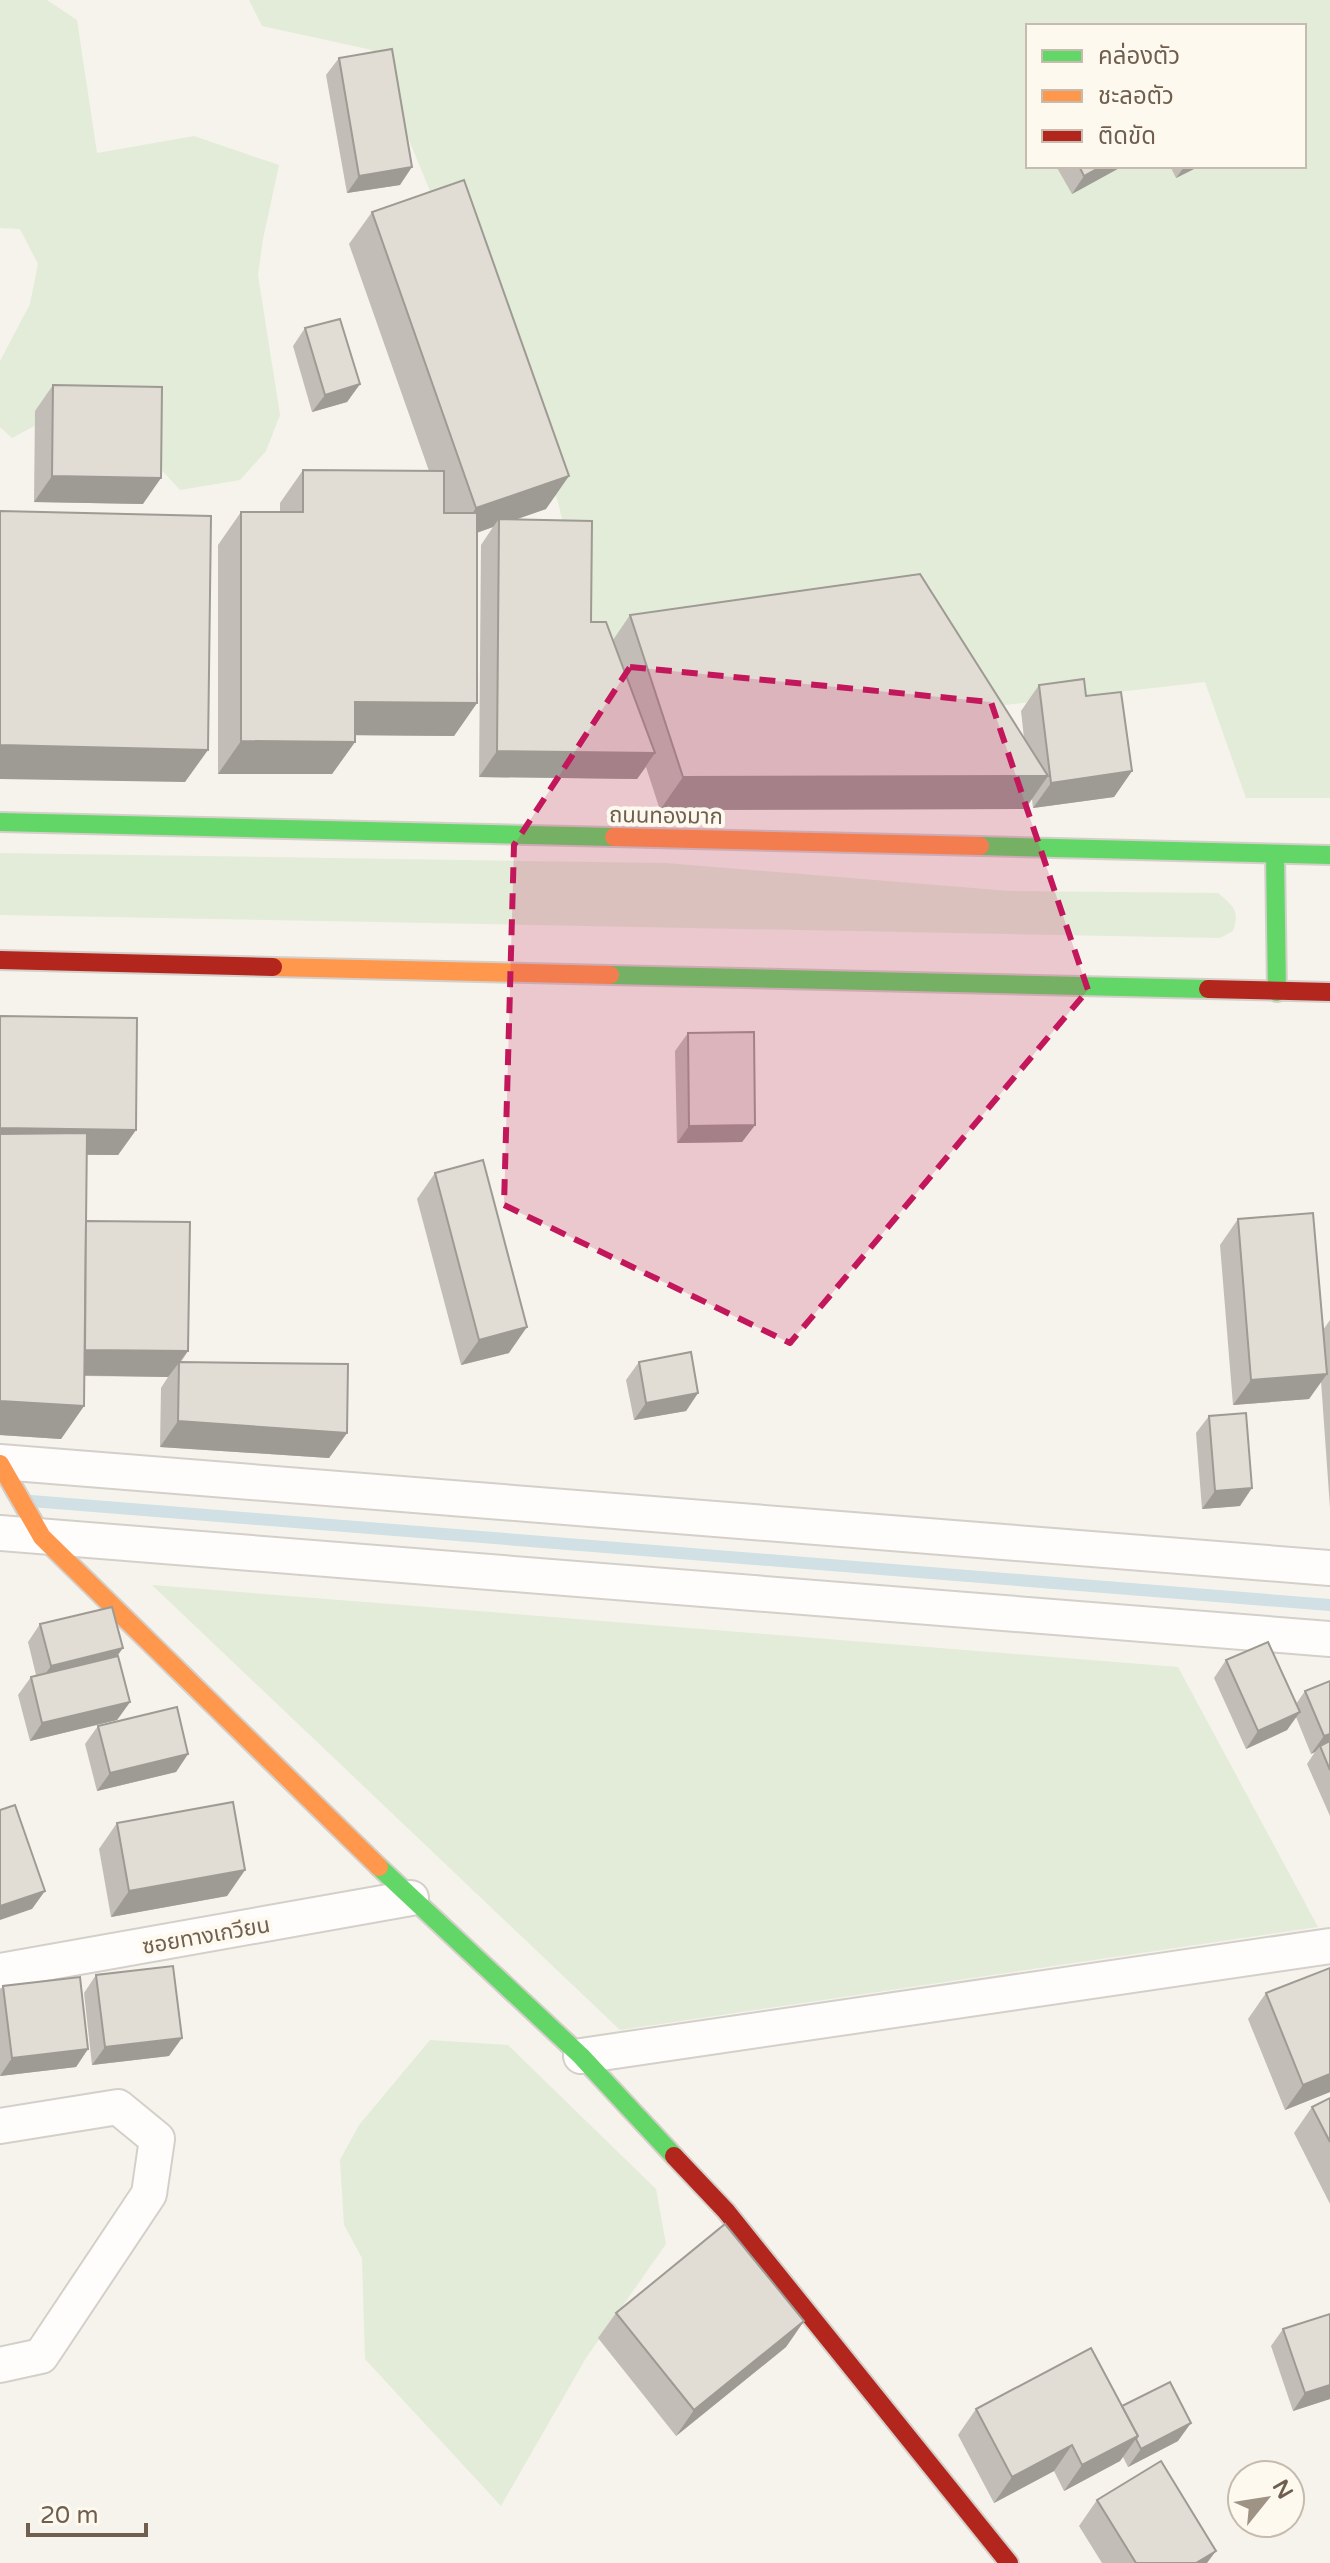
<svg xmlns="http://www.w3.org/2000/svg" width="1330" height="2563" viewBox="0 0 1330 2563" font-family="'Varela Round','Noto Sans Thai',sans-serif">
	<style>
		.green { fill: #e2ecd8; fill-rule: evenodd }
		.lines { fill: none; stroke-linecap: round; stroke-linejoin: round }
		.stream { stroke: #d0e0e4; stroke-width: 12 }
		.street-casing { stroke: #d4cfc9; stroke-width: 38 }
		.fast-casing { stroke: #d4cfc9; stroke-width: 22 }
		.slow-casing { stroke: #d4cfc9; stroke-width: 22 }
		.jam-casing { stroke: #d4cfc9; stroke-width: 22 }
		.street { stroke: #fefdfc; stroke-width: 34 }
		.fast { stroke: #63d668; stroke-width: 18 }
		.slow { stroke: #ff974d; stroke-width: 18 }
		.jam { stroke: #b3261e; stroke-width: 18 }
		.wall { fill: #c2bdb6 }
		.shaded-wall { fill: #9e9a94 }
		.building { fill: #e1dcd4; stroke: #9e9a94; stroke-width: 2 }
		.marked { fill: #c2185b; fill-opacity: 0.2; stroke: #c2185b; stroke-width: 6; stroke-dasharray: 16 10; stroke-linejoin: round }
		.labels { text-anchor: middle; stroke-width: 8; stroke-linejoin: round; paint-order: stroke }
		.street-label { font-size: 22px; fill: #705f4f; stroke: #fdf9ee }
	</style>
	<rect width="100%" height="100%" fill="#f6f3ec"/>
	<g class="green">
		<path d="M0 0H47L77 20 97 153 194 136 279 165 263 239 258 275 280 415 266 451 240 480 180 490 92 395 12 438 0 427V361L30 304 38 264 20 229 0 228Z"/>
		<path d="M249 0H1330V798H1246L1205 682 978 708 660 664 589 634 558 502 372 50 262 26ZM1028 26H1304V166H1028Z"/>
		<path d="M0 853 666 863 1010 891 1218 893C1234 907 1240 910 1233 931L1220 938 0 915Z"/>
		<path d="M152 1585 1178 1667 1318 1927 620 2030Z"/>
		<path d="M430 2040 508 2045 656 2189 666 2244 586 2358 501 2506 365 2359 362 2258 344 2225 340 2160 359 2125Z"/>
	</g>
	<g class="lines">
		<path class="stream" d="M31 1501 1330 1605"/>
		<g class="street-casing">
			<g id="street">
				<path d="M0 1462 1330 1568"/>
				<path d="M0 1533 1330 1639"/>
				<path d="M0 1971 411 1898"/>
				<path d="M581 2056 1330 1946"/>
				<path d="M0 2126 118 2107 157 2139 149 2194 41 2356 0 2365"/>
			</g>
		</g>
		<g class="fast-casing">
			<g id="fast">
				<path d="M0 822 614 837"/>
				<path d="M980 846 1330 855"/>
				<path d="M1275 854 1277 992"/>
				<path d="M610 975 1208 989"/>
				<path d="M379 1867 581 2056 674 2156"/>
			</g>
		</g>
		<g class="slow-casing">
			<g id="slow">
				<path d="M614 837 980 846"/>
				<path d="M273 967 610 975"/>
				<path d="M0 1464 42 1537 379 1867"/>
			</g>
		</g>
		<g class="jam-casing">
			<g id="jam">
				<path d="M0 960 273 967"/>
				<path d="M1208 989 1330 992"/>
				<path d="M674 2156 726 2211 1009 2563"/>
			</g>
		</g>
		<use href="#street" class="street"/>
		<use href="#fast" class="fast"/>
		<use href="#slow" class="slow"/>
		<use href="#jam" class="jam"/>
	</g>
	<g class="wall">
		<path d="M339 58 400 185 347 193 326 75Z"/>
		<path d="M1056 166H1123L1072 194Z"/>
		<path d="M1170 166H1200L1176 178Z"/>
		<path d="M372 212 546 509 515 520 591 622 613 640 630 615 1024 738 1021 711 1039 685 1086 696 1132 771 1114 797 1033 808 1032 799 1025 809 660 810 646 767 637 779 479 777 481 545 493 527 477 533V703L454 736 355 735V742L332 774H218V545L241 512H280V503L303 470 429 471 349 244Z"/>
		<path d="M305 328 360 384 347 402 312 412 293 346Z"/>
		<path d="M53 385 143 504 34 502 35 411Z"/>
		<path d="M0 1016 136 1130 118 1155H86V1221L188 1351 181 1362 347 1433 329 1458 160 1447 161 1388 168 1377 84 1376V1406L61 1439 0 1435Z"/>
		<path d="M688 1033 755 1125 742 1142 677 1143 675 1051Z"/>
		<path d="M435 1173 509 1353 461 1365 417 1199Z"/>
		<path d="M1238 1219 1323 1330 1330 1320V1508L1321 1381 1309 1399 1233 1405 1220 1245Z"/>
		<path d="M639 1362 698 1393 686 1411 634 1420 626 1380Z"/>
		<path d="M1209 1416 1240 1506 1202 1509 1196 1433Z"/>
		<path d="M40 1624 117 1656 130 1702 117 1720 30 1741 18 1695 31 1677 36 1675 28 1642Z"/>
		<path d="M1226 1660 1296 1704 1305 1691 1330 1681V1816L1307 1764 1315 1752 1311 1754 1296 1717 1287 1730 1246 1749 1214 1678Z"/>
		<path d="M98 1726 188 1754 176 1772 97 1791 85 1744Z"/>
		<path d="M117 1823 245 1870 227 1896 111 1917 99 1849Z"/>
		<path d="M1330 1968V2092L1285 2110 1248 2019 1266 1993Z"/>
		<path d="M96 1975 169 2056 92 2065 84 1993Z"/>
		<path d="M3 1986 88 2049 76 2067 0 2076V1990Z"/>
		<path d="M1330 2098V2204L1294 2133 1312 2107Z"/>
		<path d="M616 2313 804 2321 786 2347 676 2436 598 2338Z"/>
		<path d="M1330 2314V2399L1293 2411 1271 2346 1283 2329Z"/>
		<path d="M1122 2406 1178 2441 1128 2467 1123 2457 1120 2461 1064 2491 1054 2471 994 2503 958 2435 976 2409Z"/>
		<path d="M1097 2500 1207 2563H1102L1079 2526Z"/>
	</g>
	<g class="shaded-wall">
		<path d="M1102 166H1123L1072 194 1084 176Z"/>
		<path d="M1185 166H1200L1176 178Z"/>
		<path d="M412 167 400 185 347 193 359 176Z"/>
		<path d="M360 384 347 402 312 412 325 395Z"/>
		<path d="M52 476 161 478 143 504 34 502Z"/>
		<path d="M569 476 546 509 499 525V519L493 527 453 541 476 508Z"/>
		<path d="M355 702 477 703 454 736 332 735Z"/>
		<path d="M241 741 355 742 332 774H218Z"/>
		<path d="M0 745 208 750 185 782 0 779Z"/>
		<path d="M497 751 655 753 637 779 479 777Z"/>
		<path d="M1132 771 1114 797 1033 808 1051 783Z"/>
		<path d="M1048 776 1025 809 660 810 683 777Z"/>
		<path d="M755 1125 742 1142 677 1143 689 1126Z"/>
		<path d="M0 1128 136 1130 118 1155 0 1154Z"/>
		<path d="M527 1327 509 1353 461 1365 479 1340Z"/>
		<path d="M80 1350 188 1351 168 1377 62 1375Z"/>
		<path d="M1327 1374 1309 1399 1233 1405 1251 1380Z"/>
		<path d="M698 1393 686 1411 634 1420 646 1403Z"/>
		<path d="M0 1401 84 1406 61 1439 0 1435Z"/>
		<path d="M178 1421 347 1433 329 1458 160 1447Z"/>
		<path d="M1252 1488 1240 1506 1202 1509 1215 1491Z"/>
		<path d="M123 1648 110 1666 38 1684 51 1666Z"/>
		<path d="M130 1702 117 1720 30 1741 42 1723Z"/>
		<path d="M1300 1712 1287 1730 1246 1749 1258 1731Z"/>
		<path d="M1330 1734V1746H1320L1315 1752 1311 1754 1324 1736Z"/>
		<path d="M188 1754 176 1772 97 1791 110 1773Z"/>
		<path d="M245 1870 227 1896 111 1917 129 1891Z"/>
		<path d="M45 1891 32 1909 0 1920V1906Z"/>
		<path d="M182 2038 169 2056 92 2065 105 2047Z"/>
		<path d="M88 2049 76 2067 0 2076 12 2058Z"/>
		<path d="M1330 2074V2092L1285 2110 1303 2085Z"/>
		<path d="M804 2321 786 2347 676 2436 694 2410Z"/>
		<path d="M1330 2385V2399L1293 2411 1305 2393Z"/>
		<path d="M1191 2423 1178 2441 1128 2467 1141 2449Z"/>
		<path d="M1138 2436 1120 2461 1064 2491 1082 2465Z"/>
		<path d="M1072 2445 1054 2471 994 2503 1012 2477Z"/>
		<path d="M1216 2551 1207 2563H1196Z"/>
	</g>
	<g class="building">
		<path d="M392 49 412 167 359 176 339 58Z"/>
		<path d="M1079 166H1102L1084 176Z"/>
		<path d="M464 180 569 476 476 508 372 212Z"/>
		<path d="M340 319 360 384 325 395 305 328Z"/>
		<path d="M53 385 162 387 161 478 52 476Z"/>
		<path d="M303 470 444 471V513H477V703L355 702V742L241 741V512H303Z"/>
		<path d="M0 511 211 516 208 750 0 745Z"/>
		<path d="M499 519 592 521 591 622H606L655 753 497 751Z"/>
		<path d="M920 574 1048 776 683 777 630 615Z"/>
		<path d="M1084 679 1086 696 1121 692 1132 771 1051 783 1039 685Z"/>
		<path d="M0 1016 137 1018 136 1130 0 1128Z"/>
		<path d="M754 1032 755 1125 689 1126 688 1033Z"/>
		<path d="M87 1133 84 1406 0 1401V1134Z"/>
		<path d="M483 1160 527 1327 479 1340 435 1173Z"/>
		<path d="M1313 1213 1327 1374 1251 1380 1238 1219Z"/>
		<path d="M86 1221 190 1222 188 1351 85 1350Z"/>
		<path d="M691 1352 698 1393 646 1403 639 1362Z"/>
		<path d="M179 1362 348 1364 347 1433 178 1421Z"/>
		<path d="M1246 1413 1252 1488 1215 1491 1209 1416Z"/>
		<path d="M112 1607 123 1648 51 1666 40 1624Z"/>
		<path d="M1268 1642 1300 1712 1258 1731 1226 1660Z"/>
		<path d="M118 1656 130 1702 42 1723 31 1677Z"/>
		<path d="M1330 1681V1734L1324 1736 1305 1691Z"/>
		<path d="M177 1707 188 1754 110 1773 98 1726Z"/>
		<path d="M1330 1741V1770L1320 1746Z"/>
		<path d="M233 1802 245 1870 129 1891 117 1823Z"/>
		<path d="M15 1805 45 1891 0 1906V1810Z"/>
		<path d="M173 1966 182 2038 105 2047 96 1975Z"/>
		<path d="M1330 1968V2074L1303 2085 1266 1993Z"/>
		<path d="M80 1977 88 2049 12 2058 3 1986Z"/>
		<path d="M1330 2098V2142L1312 2107Z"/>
		<path d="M725 2224 804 2321 694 2410 616 2313Z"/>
		<path d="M1330 2314V2385L1305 2393 1283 2329Z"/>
		<path d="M1091 2348 1138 2436 1082 2465 1072 2445 1012 2477 976 2409Z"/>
		<path d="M1170 2382 1191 2423 1141 2449 1136 2439 1138 2436 1122 2406Z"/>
		<path d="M1161 2461 1216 2551 1196 2563H1136L1097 2500Z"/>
	</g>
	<path class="marked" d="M630 667 991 702 1088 990 790 1343 504 1205 514 845Z"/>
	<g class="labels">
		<g class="street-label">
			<text transform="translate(666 815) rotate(1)" y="8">ถนนทองมาก</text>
			<text transform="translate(206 1935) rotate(-10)" y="8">ซอยทางเกวียน</text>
		</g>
	</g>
	<rect x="1026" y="24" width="280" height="144" fill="#fdf9ee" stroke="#c5bbae" stroke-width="2"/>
	<rect x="1042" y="50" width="40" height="12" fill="#63d668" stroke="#c5bbae" stroke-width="2"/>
	<text x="1098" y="64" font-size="24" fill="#705f4f">คล่องตัว</text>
	<rect x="1042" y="90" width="40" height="12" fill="#ff974d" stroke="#c5bbae" stroke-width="2"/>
	<text x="1098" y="104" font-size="24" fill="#705f4f">ชะลอตัว</text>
	<rect x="1042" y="130" width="40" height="12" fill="#b3261e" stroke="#c5bbae" stroke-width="2"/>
	<text x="1098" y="144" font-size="24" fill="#705f4f">ติดขัด</text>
	<g transform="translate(1266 2499) rotate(60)"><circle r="38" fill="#fdf9ee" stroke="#c5bbae" stroke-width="2"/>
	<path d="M0-6L14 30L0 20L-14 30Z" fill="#9f9386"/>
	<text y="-12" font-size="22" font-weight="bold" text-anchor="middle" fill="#705f4f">N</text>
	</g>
	<path d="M28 2523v12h118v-12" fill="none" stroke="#705f4f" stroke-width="4"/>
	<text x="40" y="2523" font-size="24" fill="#705f4f" stroke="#fdf9ee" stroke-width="6" paint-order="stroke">20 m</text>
</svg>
